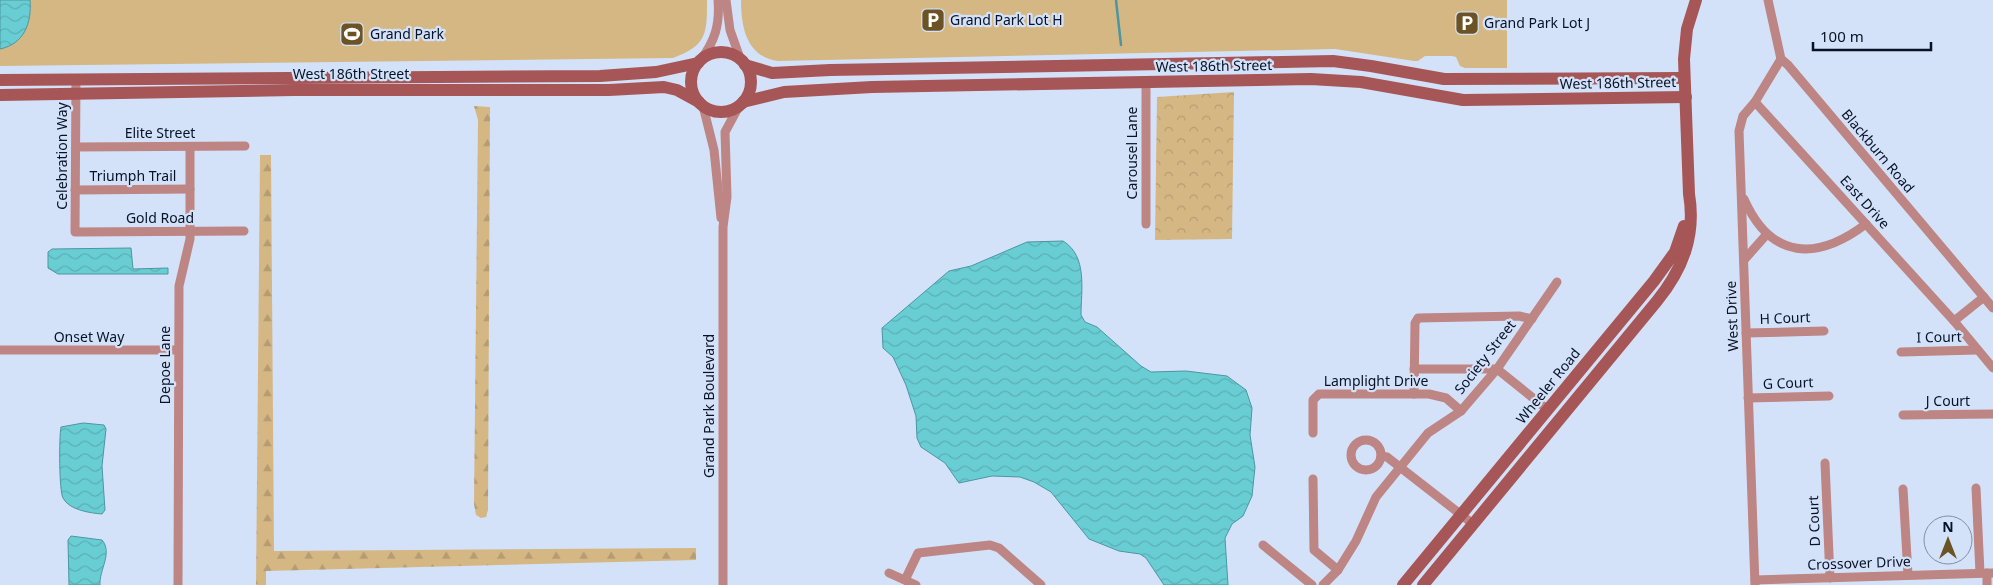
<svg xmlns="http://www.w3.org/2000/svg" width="1993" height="585" viewBox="0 0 1993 585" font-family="'Noto Sans',sans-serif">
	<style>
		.forest { fill: url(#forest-firs) }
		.park { fill: url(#park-crowns) }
		.garden { fill: #d5b784 }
		.water { fill: url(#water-waves); stroke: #4c96a0 }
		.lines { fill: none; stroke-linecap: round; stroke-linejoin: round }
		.stream { stroke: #4c96a0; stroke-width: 2.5 }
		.street { stroke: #bd8583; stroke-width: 9 }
		.secondary { stroke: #a65656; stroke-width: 12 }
		.labels { text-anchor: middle; stroke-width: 4.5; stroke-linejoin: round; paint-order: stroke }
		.poi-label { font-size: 14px; fill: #071226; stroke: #d4e2f9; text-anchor: start }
		.street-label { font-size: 14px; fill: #071226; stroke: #d4e2f9 }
	</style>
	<defs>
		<pattern id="forest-firs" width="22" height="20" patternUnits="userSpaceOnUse" patternTransform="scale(1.25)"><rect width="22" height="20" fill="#d5b784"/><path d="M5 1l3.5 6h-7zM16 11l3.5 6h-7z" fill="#b59c72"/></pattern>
		<pattern id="park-crowns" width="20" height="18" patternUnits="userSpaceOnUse" patternTransform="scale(1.25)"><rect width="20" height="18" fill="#d5b784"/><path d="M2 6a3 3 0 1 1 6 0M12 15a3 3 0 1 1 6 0" fill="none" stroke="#b59c72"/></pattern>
		<pattern id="water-waves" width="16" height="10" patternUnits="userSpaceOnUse" patternTransform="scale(1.25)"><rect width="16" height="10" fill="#69ced4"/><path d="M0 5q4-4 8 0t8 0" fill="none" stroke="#5ab0b6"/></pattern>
	</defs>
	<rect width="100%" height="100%" fill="#d4e2f9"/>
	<g class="forest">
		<path d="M474 106 490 107 488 510 486 517 481 518 476 515 474 504 478 120Z"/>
		<path d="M260 155H271L274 551 696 548V560L266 571V585H256Z"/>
	</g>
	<path class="park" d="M1234 92 1232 239 1155 240 1157 97Z"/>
	<g class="garden">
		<path d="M0 0H707C707 34 707 45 673 58L0 66Z"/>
		<path d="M741 0H1507V68H1465L1460 66 1456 57 1452 56H1425L1418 61H1414L1335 49 778 61C747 57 741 28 741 0Z"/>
	</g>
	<g class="water">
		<path d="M0 0H30C32 23 24 44 0 49Z"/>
		<path d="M1063 241C1088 256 1081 291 1081 315L1085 322 1097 327 1141 366 1151 372 1186 371 1227 376 1246 390 1252 408 1250 435 1255 467 1252 496 1243 516 1232 524 1225 538 1228 585H1164L1146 558 1140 554 1119 551 1089 539 1051 492 1034 482 1020 477 992 476 959 483 945 463 921 447 917 438 916 416 906 385 893 357 883 348 882 328 949 271 971 266 1027 242Z"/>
		<path d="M131 248 133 269 168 268V274H58L48 268V252L52 249Z"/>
		<path d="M83 423 104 425 106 429 102 466 105 510 102 514C90 513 69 510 63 498 59 491 59 437 61 427Z"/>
		<path d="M71 536 102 540C113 553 99 570 100 585H69L68 540Z"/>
	</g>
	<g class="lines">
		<path class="stream" d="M1116 0 1121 45"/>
		<g class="street">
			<path d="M726 0 730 30 741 61"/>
			<path d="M1768 0 1781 59 1788 65 1993 308"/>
			<path d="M700 61C715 41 720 25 718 0"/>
			<path d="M76 79 75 232 244 231"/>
			<path d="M1146 82V224"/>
			<path d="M1755 102 1954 321 1993 368"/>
			<path d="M703 106 714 150 721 218"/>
			<path d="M76 147 245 146"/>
			<path d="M75 190 190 189"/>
			<path d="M1744 199C1771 260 1817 261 1866 224"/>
			<path d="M1744 260 1767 234"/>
			<path d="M1954 321 1984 297"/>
			<path d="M1746 333 1824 331"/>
			<path d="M0 350H178"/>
			<path d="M1901 352 1977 350"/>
			<path d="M1414 369H1497L1548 410"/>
			<path d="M1414 394 1415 323 1418 318 1519 316 1532 319"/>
			<path d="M1748 398 1829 396"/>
			<path d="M1903 415 1993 414"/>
			<path d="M1313 433V400L1319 394H1429L1446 398 1461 411"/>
			<circle cx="1366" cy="455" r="15"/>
			<path d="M1381 456 1387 457 1473 524"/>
			<path d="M1825 463 1830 578"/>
			<path d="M1313 479 1314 550 1338 570"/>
			<path d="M1976 488 1980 573"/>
			<path d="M1903 489 1908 575"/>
			<path d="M1263 545 1312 585"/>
			<path d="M889 573 916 585"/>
			<path d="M1987 573V585"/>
			<path d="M905 580 918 553 990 545 999 548 1041 585"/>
			<path d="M1755 580 1993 573"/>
			<path d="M178 585 179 286 190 239V147"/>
			<path d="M723 585V227L727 197 725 132 739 106"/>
			<path d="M1323 585 1338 570 1356 541 1376 497 1428 433 1461 411 1497 369 1557 282"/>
			<path d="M1755 585 1739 131 1743 116 1755 102 1781 59"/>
		</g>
		<g class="secondary">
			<circle cx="721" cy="82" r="30"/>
			<path d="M745 65 772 73 830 70 1333 61 1371 66 1444 79 1684 78"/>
			<path d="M0 80 600 76 656 72 698 63"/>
			<path d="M0 95 294 90H609L664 87 677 90 699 102"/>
			<path d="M743 102 784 92 872 87 1311 79 1361 82 1463 100 1686 97"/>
			<path d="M1403 585 1654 281 1675 252 1684 226"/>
			<path d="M1423 585 1657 301C1683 269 1696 235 1689 194L1684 59 1687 29 1696 0"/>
		</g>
	</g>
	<defs>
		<g id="parking-square" transform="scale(1.25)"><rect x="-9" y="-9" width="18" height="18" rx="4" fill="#6c5324" stroke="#d4e2f9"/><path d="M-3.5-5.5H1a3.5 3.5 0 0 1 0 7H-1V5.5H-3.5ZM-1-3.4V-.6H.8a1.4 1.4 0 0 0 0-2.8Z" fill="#fff"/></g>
		<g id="stadium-square" transform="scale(1.25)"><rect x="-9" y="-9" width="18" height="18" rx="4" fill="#6c5324" stroke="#d4e2f9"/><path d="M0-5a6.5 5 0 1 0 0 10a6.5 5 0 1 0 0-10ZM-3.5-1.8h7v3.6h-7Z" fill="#fff"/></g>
	</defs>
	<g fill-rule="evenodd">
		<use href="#parking-square" x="933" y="20"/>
		<use href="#parking-square" x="1467" y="23"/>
		<use href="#stadium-square" x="352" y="34"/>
	</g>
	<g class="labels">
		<g class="poi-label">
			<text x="950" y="25">Grand Park Lot H</text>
			<text x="1484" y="28">Grand Park Lot J</text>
			<text x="370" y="39">Grand Park</text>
		</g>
		<g class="street-label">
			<text transform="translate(1214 66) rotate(-1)" y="5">West 186th Street</text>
			<text x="351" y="79">West 186th Street</text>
			<text transform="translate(1618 83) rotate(-1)" y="5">West 186th Street</text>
			<text x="160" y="138">Elite Street</text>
			<text transform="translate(1878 151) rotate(50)" y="5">Blackburn Road</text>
			<text transform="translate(1132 153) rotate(-90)" y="5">Carousel Lane</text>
			<text transform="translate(62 156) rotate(-90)" y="5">Celebration Way</text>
			<text x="133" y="181">Triumph Trail</text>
			<text transform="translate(1865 202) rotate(48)" y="5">East Drive</text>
			<text x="160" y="223">Gold Road</text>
			<text transform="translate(1732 316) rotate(-92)" y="5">West Drive</text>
			<text transform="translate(1785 318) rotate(-2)" y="5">H Court</text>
			<text x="89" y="342">Onset Way</text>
			<text transform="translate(1939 337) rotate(-1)" y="5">I Court</text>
			<text transform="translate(1485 357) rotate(-52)" y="5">Society Street</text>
			<text transform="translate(165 365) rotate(-90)" y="5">Depoe Lane</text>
			<text x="1376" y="386">Lamplight Drive</text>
			<text transform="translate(1788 383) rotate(-2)" y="5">G Court</text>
			<text transform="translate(1548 386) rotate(-51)" y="5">Wheeler Road</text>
			<text x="1948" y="406">J Court</text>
			<text transform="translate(709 406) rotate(-90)" y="5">Grand Park Boulevard</text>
			<text transform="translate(1814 521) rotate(-92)" y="5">D Court</text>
			<text transform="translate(1859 563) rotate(-2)" y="5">Crossover Drive</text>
		</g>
	</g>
	<g transform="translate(1948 540)"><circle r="24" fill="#d4e2f9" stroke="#828fa5"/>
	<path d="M0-4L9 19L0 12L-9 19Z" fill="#6c5324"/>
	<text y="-8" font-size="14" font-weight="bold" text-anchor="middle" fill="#071226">N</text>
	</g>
	<path d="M1813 42v8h118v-8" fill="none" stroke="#071226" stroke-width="2.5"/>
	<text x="1820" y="42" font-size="15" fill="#071226" stroke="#d4e2f9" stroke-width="4" paint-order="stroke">100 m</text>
</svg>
